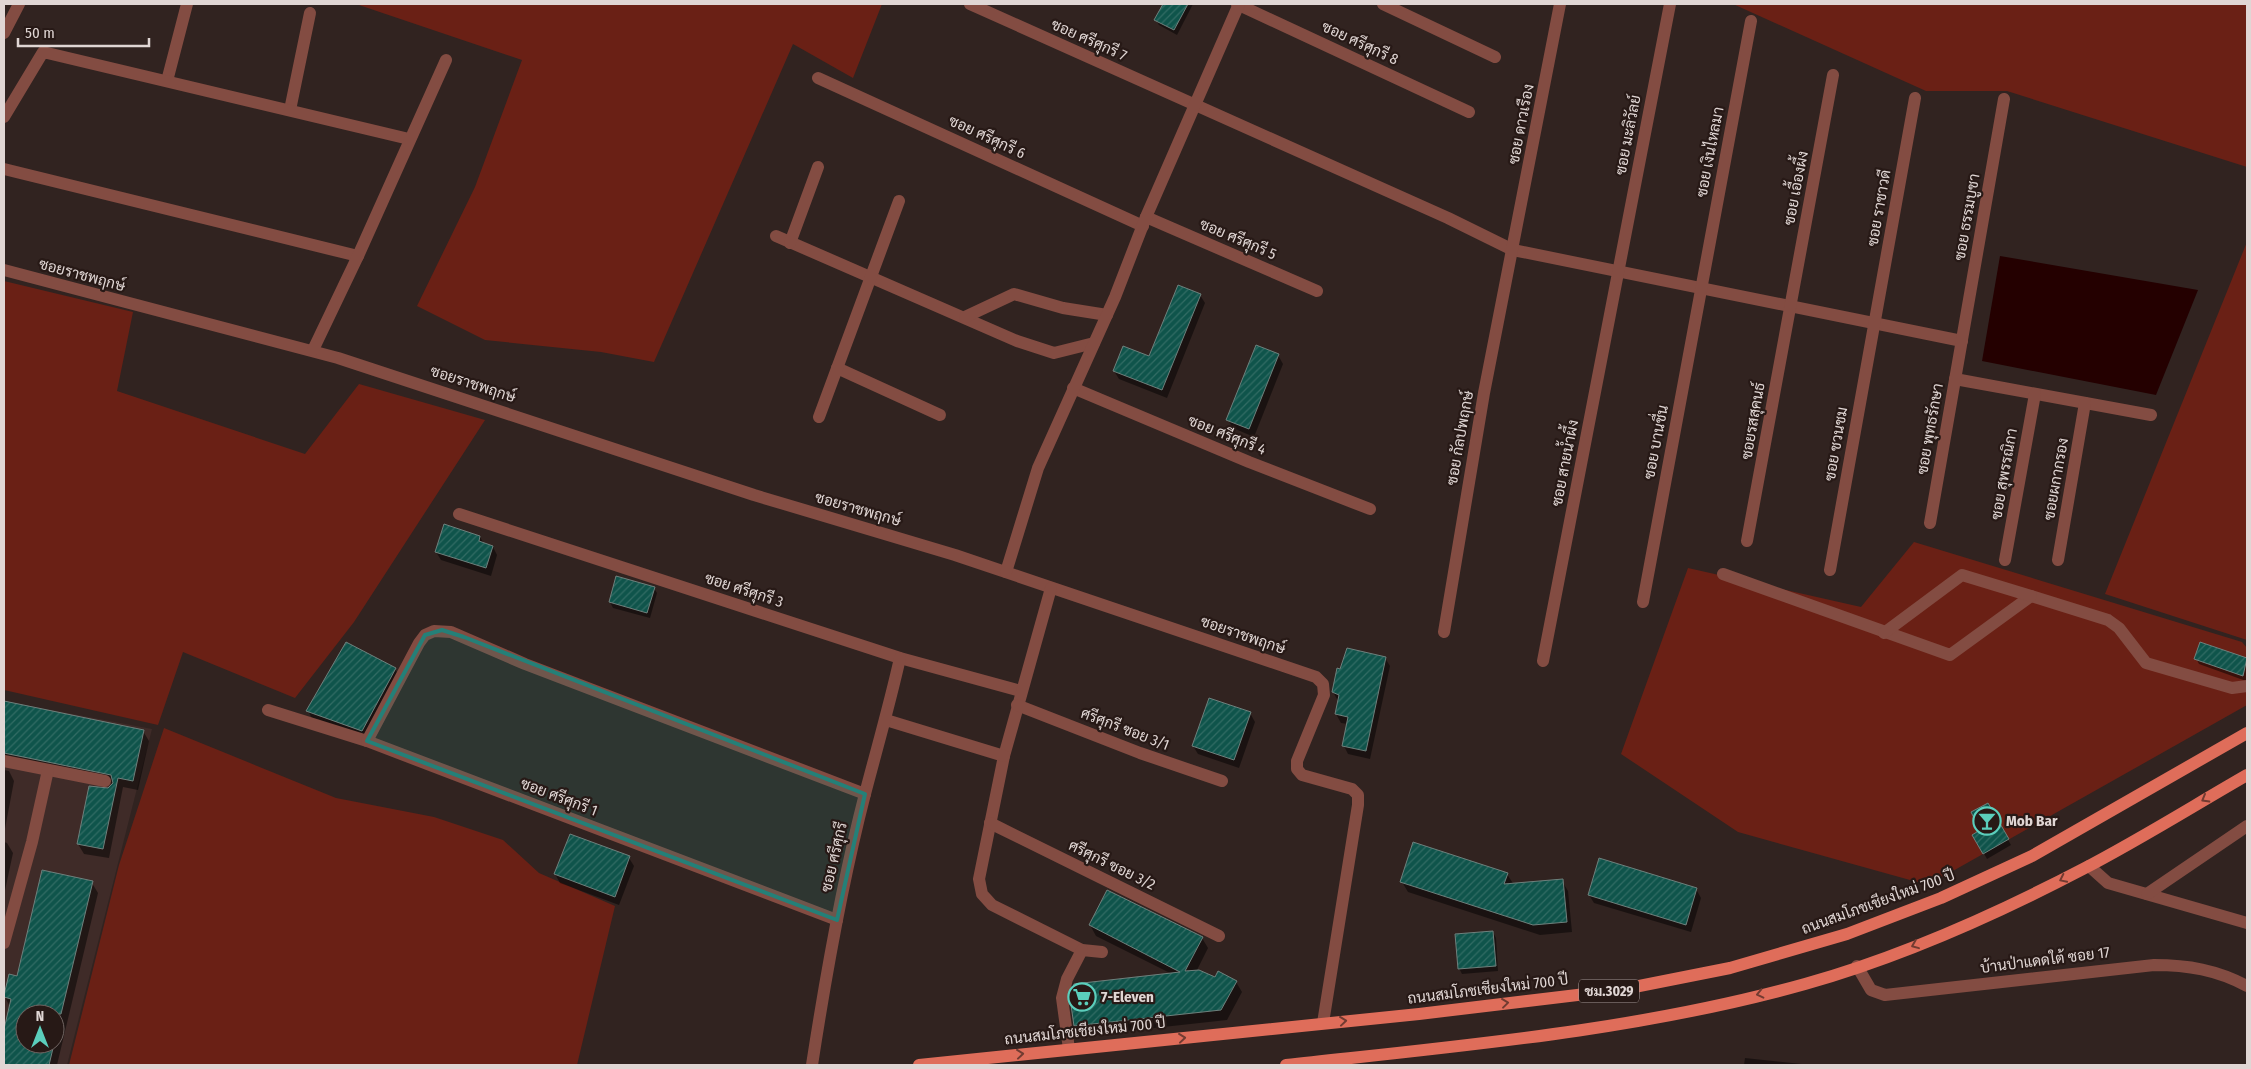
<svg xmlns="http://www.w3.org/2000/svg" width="2251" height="1069" viewBox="0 0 2251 1069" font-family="'Fira Sans Condensed',Sarabun,sans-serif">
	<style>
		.built { fill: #3f2b28; fill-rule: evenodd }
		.green { fill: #6a2015 }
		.water { fill: #240000 }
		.shadow { fill: #0007; fill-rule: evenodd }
		.building { fill: url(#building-hatch); stroke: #6e807c }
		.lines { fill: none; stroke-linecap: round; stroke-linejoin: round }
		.minor { stroke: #834c42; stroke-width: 12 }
		.major { stroke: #df6d5a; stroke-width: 12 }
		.oneway { stroke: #713b31 }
		.marked { fill: #248078; fill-opacity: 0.2; stroke: #248078; stroke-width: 4; stroke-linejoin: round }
		.labels { text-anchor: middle; stroke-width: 4.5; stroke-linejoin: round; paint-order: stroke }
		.shield { fill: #271916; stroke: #a89d9b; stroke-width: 1 }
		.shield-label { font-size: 14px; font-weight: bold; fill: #e0d6d4 }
		.street-label { font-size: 15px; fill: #e0d6d4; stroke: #271916 }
		.poi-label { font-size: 15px; font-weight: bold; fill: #e0d6d4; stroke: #271916; text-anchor: start }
	</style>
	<defs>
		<pattern id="building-hatch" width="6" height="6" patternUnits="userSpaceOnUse" patternTransform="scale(1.25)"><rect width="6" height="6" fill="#0f544b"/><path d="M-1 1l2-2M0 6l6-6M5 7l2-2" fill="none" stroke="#326c64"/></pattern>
	</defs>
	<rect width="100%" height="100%" fill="#312320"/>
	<path class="built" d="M4 701 152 729 67 1065H4ZM25 1014H55V1044H25Z"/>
	<g class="green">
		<path d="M356 4H882L853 78 793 44 654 362 601 352 485 340 417 306 475 187 522 60Z"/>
		<path d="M1733 4H2247V167L2007 91H1926Z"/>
		<path d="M2247 242V640L2105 594Z"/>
		<path d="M4 281 133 312 117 391 305 454 359 384 485 420 354 622 295 698 183 652 158 725 4 690Z"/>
		<path d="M1914 542 2242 642 2247 648V705L1928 885 1738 832 1621 754 1688 568 1861 607Z"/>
		<path d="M164 728 336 798 434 817 503 840 539 873 615 906 577 1065H69L119 865Z"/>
	</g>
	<path class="water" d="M2000 256 2198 290 2156 395 1982 361Z"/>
	<g class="shadow">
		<path d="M1164 4H1193L1177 35 1159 25 1156 20Z"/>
		<path d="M1200 295 1205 303 1167 398 1119 379 1114 371 1150 358Z"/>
		<path d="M1278 355 1283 364 1254 437 1233 428 1228 420Z"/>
		<path d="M480 537 484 544 493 547 497 555 491 576 441 560 436 552Z"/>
		<path d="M654 588 657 593 650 618 613 608 610 602Z"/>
		<path d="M2201 643 2247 659 2246 681 2199 664 2196 658Z"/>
		<path d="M1385 658 1390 666 1370 759 1348 754 1344 746 1348 724 1341 723 1336 714 1338 701 1333 692 1341 671Z"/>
		<path d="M395 669 402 681 368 742 314 722 308 711Z"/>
		<path d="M4 702 143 731 149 741 138 790 123 787 109 858 84 854 78 844 114 784 12 763 4 766Z"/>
		<path d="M1250 713 1255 722 1239 768 1198 754 1193 746Z"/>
		<path d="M4 770 9 771 14 781 4 834Z"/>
		<path d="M1988 804 2011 845 1987 859 1974 835 1982 831Z"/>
		<path d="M570 835 629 858 634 866 619 905 560 883 555 874Z"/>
		<path d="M4 842 7 843 13 853 4 895Z"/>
		<path d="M1507 874 1514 885 1562 881 1568 891 1572 932 1540 935 1408 892 1402 882Z"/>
		<path d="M92 883 98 893 57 1065H4V1035L10 1007 5 997ZM25 1014H55V1044H25Z"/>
		<path d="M1696 889 1701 898 1691 932 1594 903 1589 895Z"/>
		<path d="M1090 925 1202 938 1208 948 1196 972 1215 979 1236 982 1242 992 1227 1020 1081 1036 1075 1025 1172 974 1096 936Z"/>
		<path d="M1493 932 1496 938 1498 971 1462 974 1459 968Z"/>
		<path d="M1745 1058 1811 1065H1744Z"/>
	</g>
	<g class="building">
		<path d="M1163 4H1188L1174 30 1154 20Z"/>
		<path d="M1178 285 1201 294 1162 390 1113 371 1123 346 1149 356Z"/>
		<path d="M1256 345 1279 354 1249 429 1226 420Z"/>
		<path d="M444 524 480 536 479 541 493 546 486 568 435 552Z"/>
		<path d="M616 576 655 587 647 613 609 602Z"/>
		<path d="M346 642 396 668 362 731 306 711Z"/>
		<path d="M2200 642 2247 658 2243 676 2194 659Z"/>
		<path d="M1347 648 1386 657 1366 751 1342 746 1348 717 1335 714 1339 695 1332 692 1337 668 1340 669Z"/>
		<path d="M1209 698 1251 712 1234 760 1192 746Z"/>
		<path d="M4 701 144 730 133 781 118 778 103 849 77 844 89 786 108 788 113 783 111 775 4 753Z"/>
		<path d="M1988 803 2009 839 1983 854 1972 835 1980 830 1971 812Z"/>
		<path d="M570 834 630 856 615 897 554 874Z"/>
		<path d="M1413 842 1508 873 1504 884 1563 879 1567 922 1533 925 1400 882Z"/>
		<path d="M1599 858 1697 888 1686 925 1588 895Z"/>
		<path d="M42 870 93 881 61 1014H25V1044H54L49 1065H4V1029L11 999 4 997V995L9 974 17 976Z"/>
		<path d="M1107 890 1203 937 1185 971 1199 970 1215 977 1218 971 1237 981 1221 1010 1074 1026 1070 998 1074 984 1180 972 1089 925Z"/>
		<path d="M1493 931 1496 966 1458 969 1455 934Z"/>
	</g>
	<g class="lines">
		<g class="minor">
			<path d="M970 4 1448 218 1513 250 1962 341"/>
			<path d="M1237 4 1469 112"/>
			<path d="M1383 4 1495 57"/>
			<path d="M4 33 19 4"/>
			<path d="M818 78 1143 226"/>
			<path d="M167 81 187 4"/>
			<path d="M290 110 310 13"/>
			<path d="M4 117 43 52 409 139"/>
			<path d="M4 169 358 256"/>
			<path d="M1146 217 1317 291"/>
			<path d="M776 236 1017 341 1054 353 1094 343"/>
			<path d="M790 243 818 167"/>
			<path d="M4 270 338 358 754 495 955 555 1316 677 1323 684 1324 695 1297 761V769L1302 775 1352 789 1358 795V805L1323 1023"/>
			<path d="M965 317 1014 294 1063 308 1107 315"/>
			<path d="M313 350 358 256 446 60"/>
			<path d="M837 368 940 415"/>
			<path d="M1955 379 2151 415"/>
			<path d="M1073 388 1249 462 1370 509"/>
			<path d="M819 417 899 201"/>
			<path d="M459 514 900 658 1021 691"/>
			<path d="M1930 523 2004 99"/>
			<path d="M1747 541 1833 75"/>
			<path d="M2005 560 2035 394"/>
			<path d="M2058 560 2085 403"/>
			<path d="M1830 570 1915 98"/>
			<path d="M1006 572 1038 468 1115 297 1146 217 1239 4"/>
			<path d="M1723 574 1950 655 2031 596 2108 620 2119 628 2146 663 2232 688 2247 686"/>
			<path d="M1051 588 1004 756 979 879 982 894 992 905 1082 950 1102 952"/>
			<path d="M1643 602 1751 21"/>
			<path d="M1444 632 1484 393 1560 4"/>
			<path d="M1884 633 1962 575 2031 596"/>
			<path d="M1543 661 1670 4"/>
			<path d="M1017 705 1140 753 1222 781"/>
			<path d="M268 710 367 741 837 920"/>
			<path d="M886 720 1004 756"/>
			<path d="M367 741 419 643 425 635 434 631 451 632 525 664 865 794"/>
			<path d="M4 761 105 781"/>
			<path d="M990 823 1219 936"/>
			<path d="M2089 866 2108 883 2247 923"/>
			<path d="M2147 894 2247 826"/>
			<path d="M4 943 32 842 48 770"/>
			<path d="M1857 966 1871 990 1885 995 2154 965C2188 965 2217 970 2247 986"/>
			<path d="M1069 1049 1062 998 1067 979 1082 950"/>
			<path d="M812 1065C826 974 842 883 865 794 877 748 890 703 900 658"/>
		</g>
		<g class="major">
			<path d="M919 1065 1419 1014 1619 990 1730 968 1847 934 1941 898 2032 856 2247 733"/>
			<path d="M1286 1065C1459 1046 1637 1031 1805 984 1901 957 1995 915 2083 869 2139 840 2193 806 2247 775"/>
		</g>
	</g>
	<defs><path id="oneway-chevron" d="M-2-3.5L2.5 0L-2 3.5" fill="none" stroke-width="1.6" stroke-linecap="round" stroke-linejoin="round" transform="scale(1.25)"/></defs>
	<g class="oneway">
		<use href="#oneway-chevron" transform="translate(2205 799) rotate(150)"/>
		<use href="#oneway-chevron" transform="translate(2063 879) rotate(154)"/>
		<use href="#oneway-chevron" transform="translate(1915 945) rotate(158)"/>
		<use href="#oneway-chevron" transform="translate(1760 994) rotate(167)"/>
		<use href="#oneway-chevron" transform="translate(1505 1003) rotate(-7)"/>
		<use href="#oneway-chevron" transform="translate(1343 1021) rotate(-6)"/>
		<use href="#oneway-chevron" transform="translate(1182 1038) rotate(-6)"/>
		<use href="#oneway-chevron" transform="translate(1020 1054) rotate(-6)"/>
	</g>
	<path class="marked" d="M442 630 464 637 865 794 837 920 367 741 425 635Z"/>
	<defs>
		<g id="bar-ring" transform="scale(1.4375)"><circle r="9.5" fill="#271916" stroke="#5bcebc" stroke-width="1.5"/><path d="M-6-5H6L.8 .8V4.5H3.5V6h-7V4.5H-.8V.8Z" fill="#5bcebc"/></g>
		<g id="supermarket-ring" transform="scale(1.4375)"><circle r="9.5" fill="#271916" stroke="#5bcebc" stroke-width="1.5"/><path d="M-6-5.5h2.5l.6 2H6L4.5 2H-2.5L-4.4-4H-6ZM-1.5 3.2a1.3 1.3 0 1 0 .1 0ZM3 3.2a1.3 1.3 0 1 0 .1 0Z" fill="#5bcebc"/></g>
	</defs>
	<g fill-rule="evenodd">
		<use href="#bar-ring" x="1987" y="821"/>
		<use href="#supermarket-ring" x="1082" y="997"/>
	</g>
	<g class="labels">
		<rect class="shield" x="1579" y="979.5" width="60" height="23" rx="4"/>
		<g class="shield-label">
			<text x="1609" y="996">ชม.3029</text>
		</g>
		<g class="street-label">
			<text transform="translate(1089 40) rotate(24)" y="5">ซอย ศรีศุกรี 7</text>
			<text transform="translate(1360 43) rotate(25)" y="5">ซอย ศรีศุกรี 8</text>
			<text transform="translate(1521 124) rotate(-79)" y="5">ซอย ดาวเรือง</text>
			<text transform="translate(1628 135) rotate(-79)" y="5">ซอย มะลิวัลย์</text>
			<text transform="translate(987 137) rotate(25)" y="5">ซอย ศรีศุกรี 6</text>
			<text transform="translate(1710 152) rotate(-79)" y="5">ซอย เงินไหลมา</text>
			<text transform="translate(1796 188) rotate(-79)" y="5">ซอย เอื้องผึ้ง</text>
			<text transform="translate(1879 208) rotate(-80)" y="5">ซอย ราชาวดี</text>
			<text transform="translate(1967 217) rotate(-80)" y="5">ซอย ธรรมบูชา</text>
			<text transform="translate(1238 239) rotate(23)" y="5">ซอย ศรีศุกรี 5</text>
			<text transform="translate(82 275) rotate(15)" y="5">ซอยราชพฤกษ์</text>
			<text transform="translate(473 384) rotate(18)" y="5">ซอยราชพฤกษ์</text>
			<text transform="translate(1753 421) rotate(-80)" y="5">ซอยรสสุคนธ์</text>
			<text transform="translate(1930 429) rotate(-80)" y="5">ซอย พุทธรักษา</text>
			<text transform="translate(1227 435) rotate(22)" y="5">ซอย ศรีศุกรี 4</text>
			<text transform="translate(1460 438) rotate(-80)" y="5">ซอย กัลปพฤกษ์</text>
			<text transform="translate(1656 442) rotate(-79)" y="5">ซอย บานชื่น</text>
			<text transform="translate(1836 444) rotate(-80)" y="5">ซอย ชวนชม</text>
			<text transform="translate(1565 463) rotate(-79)" y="5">ซอย สายน้ำผึ้ง</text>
			<text transform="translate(2004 474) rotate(-80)" y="5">ซอย สุพรรณิกา</text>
			<text transform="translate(2056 479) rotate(-80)" y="5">ซอยผกากรอง</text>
			<text transform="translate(858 509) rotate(16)" y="5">ซอยราชพฤกษ์</text>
			<text transform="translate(744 590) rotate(18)" y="5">ซอย ศรีศุกรี 3</text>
			<text transform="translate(1243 635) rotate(19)" y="5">ซอยราชพฤกษ์</text>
			<text transform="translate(1125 729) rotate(21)" y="5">ศรีศุกรี ซอย 3/1</text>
			<text transform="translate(559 797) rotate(21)" y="5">ซอย ศรีศุกรี 1</text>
			<text transform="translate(834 857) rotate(-77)" y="5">ซอย ศรีศุกรี</text>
			<text transform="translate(1112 865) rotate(26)" y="5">ศรีศุกรี ซอย 3/2</text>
			<text transform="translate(1878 902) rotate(-20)" y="5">ถนนสมโภชเชียงใหม่ 700 ปี</text>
			<text transform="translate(2045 960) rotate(-7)" y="5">บ้านป่าแดดใต้ ซอย 17</text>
			<text transform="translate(1488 989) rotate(-7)" y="5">ถนนสมโภชเชียงใหม่ 700 ปี</text>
			<text transform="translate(1085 1031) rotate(-6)" y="5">ถนนสมโภชเชียงใหม่ 700 ปี</text>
		</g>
		<g class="poi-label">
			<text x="2006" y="826">Mob Bar</text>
			<text x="1101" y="1002">7-Eleven</text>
		</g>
	</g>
	<rect width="2251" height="1069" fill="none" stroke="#e0d6d4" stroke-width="10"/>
	<g transform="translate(40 1029)"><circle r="24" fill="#271916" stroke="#716562"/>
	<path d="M0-4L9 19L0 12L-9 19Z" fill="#5bcebc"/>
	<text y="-8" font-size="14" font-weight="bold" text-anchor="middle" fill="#e0d6d4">N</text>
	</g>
	<path d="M18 38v8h131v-8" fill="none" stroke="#e0d6d4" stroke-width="2.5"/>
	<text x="25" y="38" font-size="15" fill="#e0d6d4" stroke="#271916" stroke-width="4" paint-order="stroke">50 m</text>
</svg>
